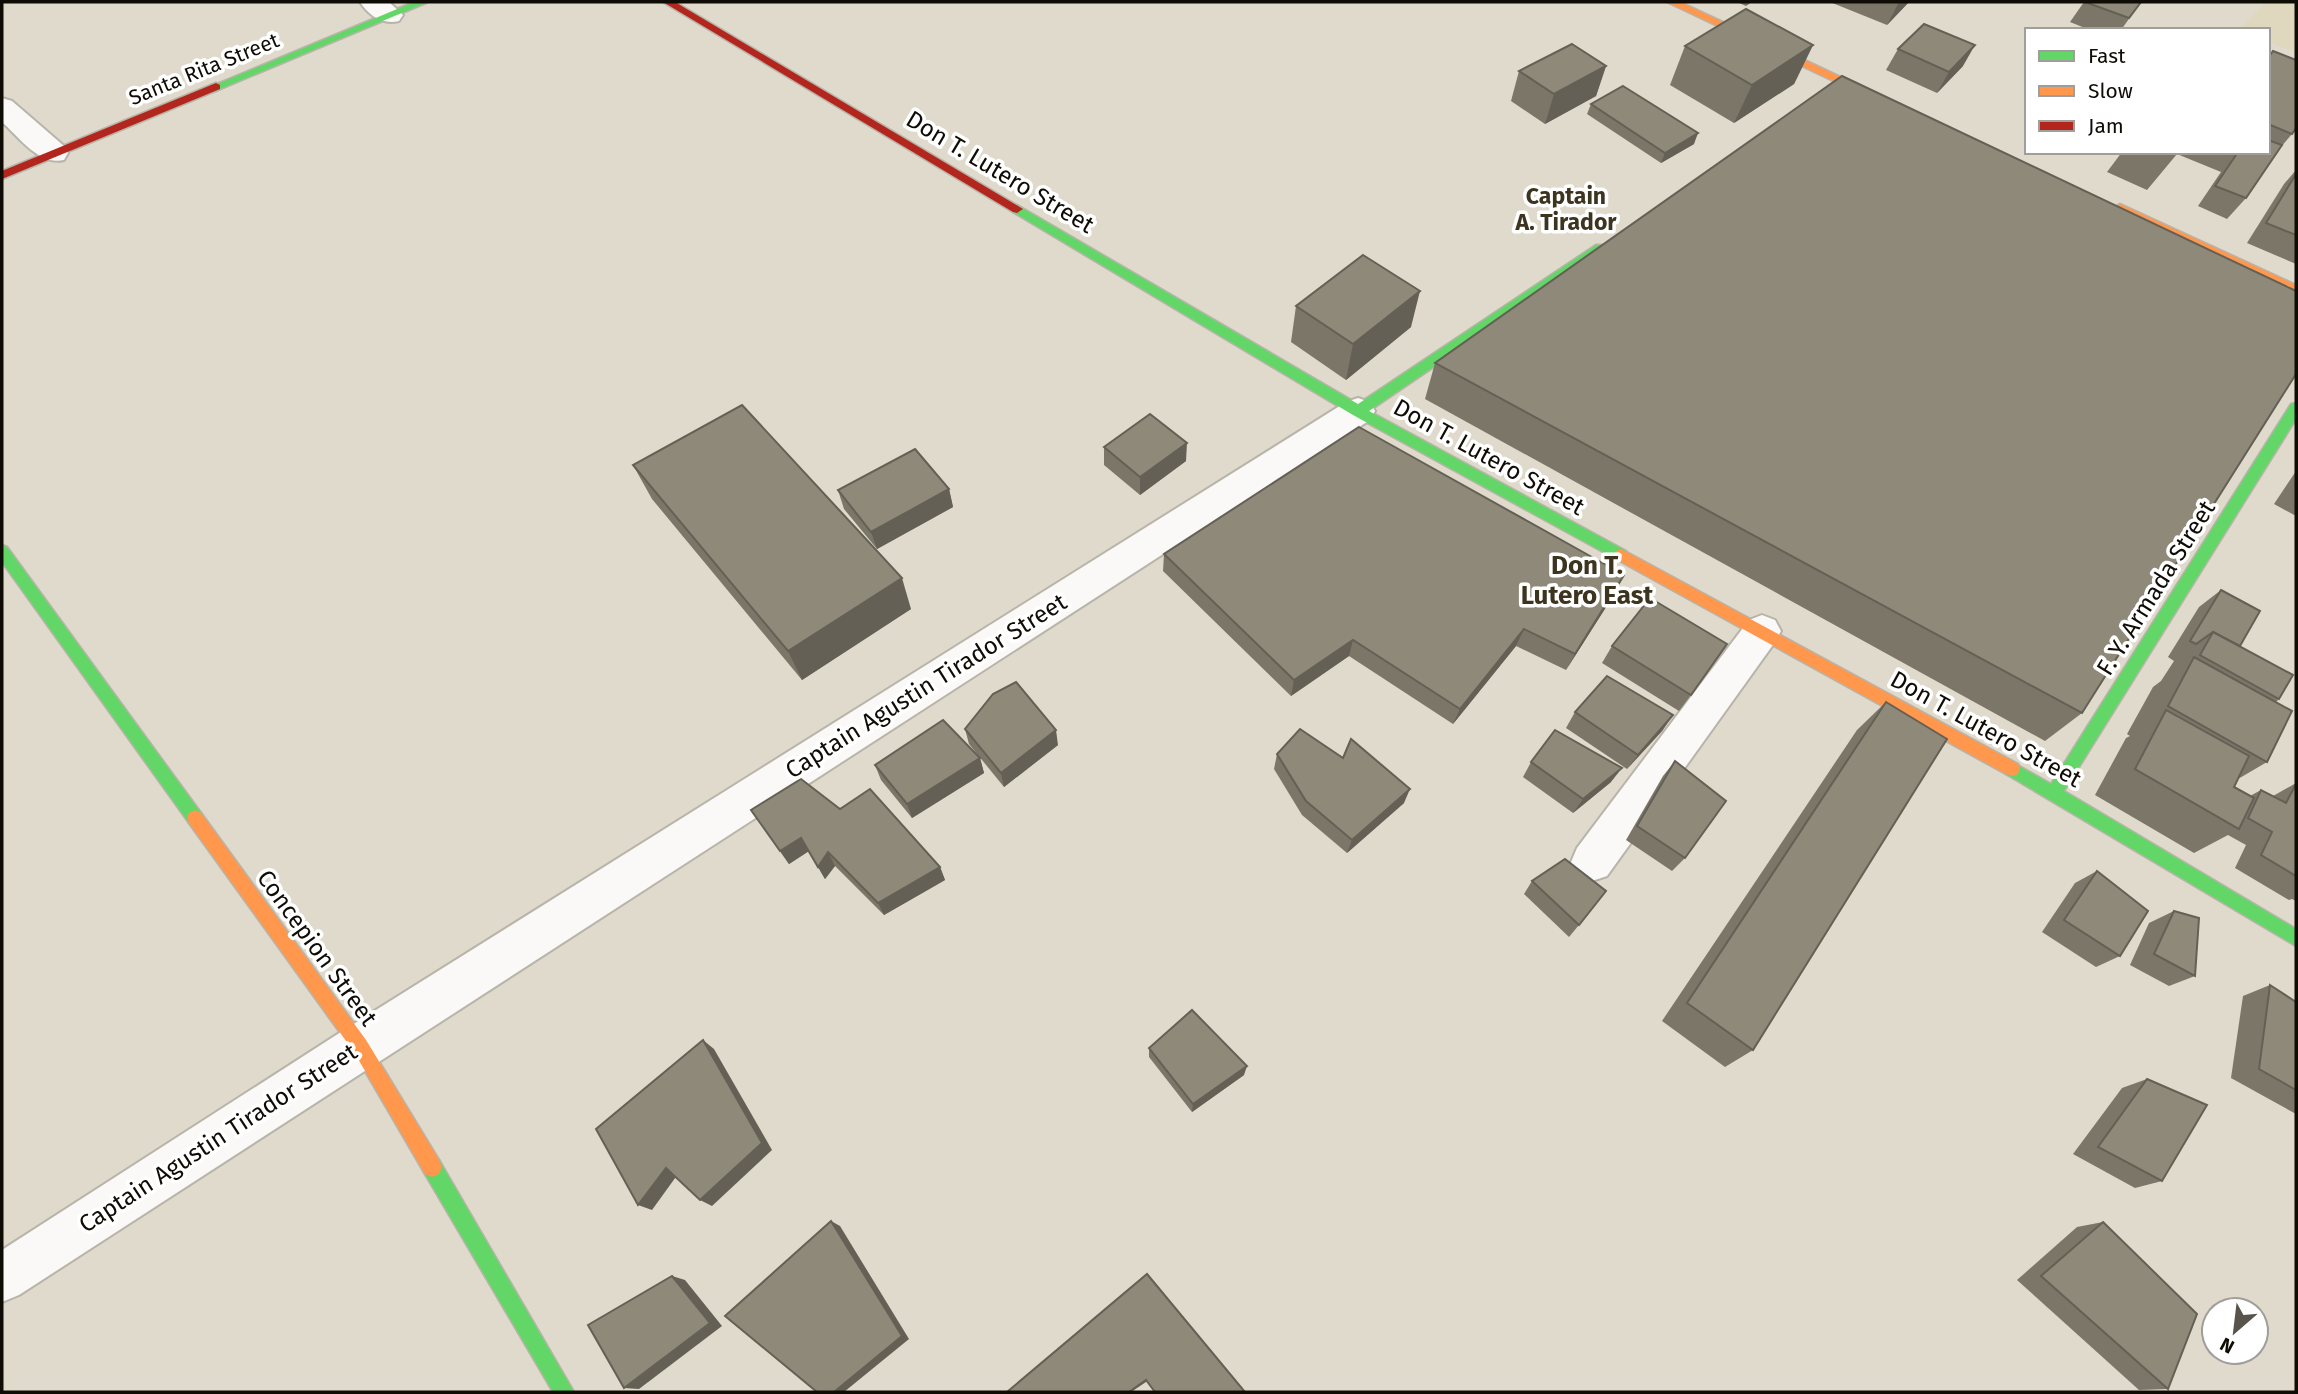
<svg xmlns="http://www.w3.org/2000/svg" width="2298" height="1394" viewBox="0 0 2298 1394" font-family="'Fira Sans',sans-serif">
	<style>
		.built { fill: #dfd7be }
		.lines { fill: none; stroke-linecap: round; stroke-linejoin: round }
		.street-casing { stroke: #b8b4a9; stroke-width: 4 }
		.fast-casing { stroke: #b8b4a9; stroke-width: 3 }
		.slow-casing { stroke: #b8b4a9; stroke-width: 3 }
		.jam-casing { stroke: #b8b4a9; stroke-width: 3 }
		.street { fill: #faf9f7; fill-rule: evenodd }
		.fast { fill: #63d668; fill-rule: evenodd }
		.slow { fill: #ff974d; fill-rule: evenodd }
		.jam { fill: #b3261e; fill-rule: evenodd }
		.wall { fill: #7b7668 }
		.shaded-wall { fill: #646055 }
		.building { fill: #8f8979; stroke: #646055; stroke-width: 2 }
		.labels { text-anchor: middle; stroke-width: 7; stroke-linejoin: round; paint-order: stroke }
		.far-street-label { font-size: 21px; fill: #0f0c05; stroke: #fff }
		.far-quarter-label { font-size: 23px; font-weight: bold; fill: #3c341f; stroke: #fff }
		.street-label { font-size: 24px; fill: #0f0c05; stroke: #fff }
		.neighbourhood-label { font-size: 26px; font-weight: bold; fill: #3c341f; stroke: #fff }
	</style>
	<rect width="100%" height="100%" fill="#dfdacc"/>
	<path class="built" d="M2267 2H2296V52L2268 42V30H2238Z"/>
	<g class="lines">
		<g class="street-casing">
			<g id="street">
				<path d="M360 2H389L403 15 399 21C383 25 369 16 360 2Z"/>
				<path d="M2 98 12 101 64 146 68 153 64 160C39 166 19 137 2 122Z"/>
				<path d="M1358 398 1370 402 1375 411 1370 420 19 1295 2 1302V1250L344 1030 1346 402Z"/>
				<path d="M1762 615 1775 620 1781 631 1775 642 1607 876 1592 881 1577 876 1571 862 1577 848 1749 620Z"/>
			</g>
		</g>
		<g class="fast-casing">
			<g id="fast">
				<path d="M414 2H428L220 89 216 91 210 87Z"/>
				<path d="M1017 205 1358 404 1596 245H1604V251L1369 411 1626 551 1628 555 1626 559H1616L1353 415 1013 212 1011 209Z"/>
				<path d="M2296 403V419L2064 791 2296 929V946L2006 774 2004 769 2006 764 2012 762 2051 784 2291 404Z"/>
				<path d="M2 545 7 547 201 813 203 818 201 823 195 826 189 823 2 562Z"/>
				<path d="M432 1157 439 1160 574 1392H553L425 1174 422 1167 425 1160Z"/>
			</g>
		</g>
		<g class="slow-casing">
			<g id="slow">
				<path d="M1667 2H1680L1890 100 1884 104 1880 103Z"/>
				<path d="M2120 204 2296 285V294L2116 211 2114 208Z"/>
				<path d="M1621 549 2018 764 2020 769 2018 774 2012 776 2006 774 1616 559 1614 555 1616 551Z"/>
				<path d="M195 810 201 813 366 1040 439 1160 442 1167 439 1174 432 1177 425 1174 354 1052 189 823 187 818 189 813Z"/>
			</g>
		</g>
		<g class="jam-casing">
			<g id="jam">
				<path d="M663 2H675L1023 209 1017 213 1013 212Z"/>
				<path d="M216 83 220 85V89L2 179V171Z"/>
			</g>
		</g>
		<use href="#street" class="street"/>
		<use href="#fast" class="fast"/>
		<use href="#slow" class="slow"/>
		<use href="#jam" class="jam"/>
	</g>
	<g class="wall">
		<path d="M1737 2H1752L1746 6Z"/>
		<path d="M1830 2H1909L1887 25Z"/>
		<path d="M2084 2 2131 16 2121 30H2090L2070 22Z"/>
		<path d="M1813 45 1794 84 1734 123 1670 85 1685 46Z"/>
		<path d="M1898 49 1963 66 1937 93 1886 70Z"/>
		<path d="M2273 51 2292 134 2280 148 2246 198 2227 219 2198 206 2221 172 2177 154 2147 190 2107 172 2122 152H2268V56Z"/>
		<path d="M1606 66 1596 96 1545 124 1511 101 1519 71Z"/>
		<path d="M1591 104 1694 144 1661 163 1587 114Z"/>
		<path d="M2296 170V264L2247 243 2284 184Z"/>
		<path d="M1296 306 1411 327 1346 380 1291 342Z"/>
		<path d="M1435 363 2082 713 2045 741 1425 399Z"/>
		<path d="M1104 447 1186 461 1140 495 1104 465Z"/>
		<path d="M633 465 911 609 802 680 652 499Z"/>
		<path d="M2296 471V516L2274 504Z"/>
		<path d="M949 489 953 507 877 549 844 509 838 490Z"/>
		<path d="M1164 554 1615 593 1566 670 1516 646 1453 724 1349 656 1291 696 1163 571Z"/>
		<path d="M2221 590 2240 646 2279 699 2276 702 2267 762 2238 779 2234 787 2250 796 2261 790 2273 796 2296 783V901L2292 899 2289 900 2235 868 2246 845 2228 835 2194 853 2095 795 2126 738 2130 736 2127 734 2153 687 2161 681 2174 661 2168 657 2199 607Z"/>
		<path d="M1612 646 1691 695 1679 711 1602 663Z"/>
		<path d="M1886 702 1753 1050 1725 1067 1662 1021 1857 730Z"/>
		<path d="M1575 712 1673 715 1662 731 1627 769 1566 728Z"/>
		<path d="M965 729 1058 745 1004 787 969 744Z"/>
		<path d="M1277 754 1404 803 1347 853 1302 815 1274 769Z"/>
		<path d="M980 758 984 773 912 818 881 780 875 765Z"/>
		<path d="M1675 761 1685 858 1672 871 1626 840 1663 776Z"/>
		<path d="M1531 762 1611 782 1573 813 1523 777Z"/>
		<path d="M840 809 940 867 945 880 884 915 835 866 825 879 809 851 789 864 751 810Z"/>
		<path d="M2097 871 2120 956 2096 967 2042 932 2075 883Z"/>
		<path d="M1532 881 1579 925 1569 937 1524 894Z"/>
		<path d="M2174 911 2195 976 2169 986 2130 965 2149 923Z"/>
		<path d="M2270 985 2296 1002V1114L2231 1078 2243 996Z"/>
		<path d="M1149 1048 1244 1075 1192 1112 1149 1057Z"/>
		<path d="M2147 1079 2162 1181 2135 1188 2073 1154 2122 1088Z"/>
		<path d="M2103 1222 2168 1389 2139 1390 2017 1280 2077 1227Z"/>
	</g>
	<g class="shaded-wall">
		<path d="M1901 2H1909L1887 25 1898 4Z"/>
		<path d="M1813 45 1794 84 1734 123 1752 85Z"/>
		<path d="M1975 45 1963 66 1937 93 1949 72Z"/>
		<path d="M1606 66 1596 96 1545 124 1554 94Z"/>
		<path d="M1698 133 1694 144 1661 163 1665 153Z"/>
		<path d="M1420 291 1411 327 1346 380 1353 344Z"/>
		<path d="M1187 443 1186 461 1140 495V477Z"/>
		<path d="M949 489 953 507 877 549 871 532Z"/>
		<path d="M1624 575 1615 593 1566 670 1575 654Z"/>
		<path d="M902 578 911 609 802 680 788 651Z"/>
		<path d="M1524 629 1516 646 1453 724 1460 709Z"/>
		<path d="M1353 640 1349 656 1291 696 1294 680Z"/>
		<path d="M1673 715 1662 731 1627 769 1638 755Z"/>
		<path d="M1056 730 1058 745 1004 787 1001 773Z"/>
		<path d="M980 758 984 773 912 818 907 804Z"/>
		<path d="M1622 768 1611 782 1573 813 1583 799Z"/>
		<path d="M1410 789 1404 803 1347 853 1352 840Z"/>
		<path d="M801 838 809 851 789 864 780 851Z"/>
		<path d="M828 852 835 866 825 879 818 867Z"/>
		<path d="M940 867 945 880 884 915 878 903Z"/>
		<path d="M703 1040 714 1049 772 1150 712 1206 700 1200Z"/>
		<path d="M1247 1066 1244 1075 1192 1112 1193 1104Z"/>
		<path d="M666 1168 678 1174 652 1210 638 1205Z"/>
		<path d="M831 1221 840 1226 909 1339 844 1392H834Z"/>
		<path d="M672 1276 685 1280 722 1326 639 1389 624 1388Z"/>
		<path d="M1146 1380V1382L1131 1392H1129Z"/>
	</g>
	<g class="building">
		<path d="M2085 2H2141L2129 18Z"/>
		<path d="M1746 9 1813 45 1752 85 1685 46Z"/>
		<path d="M1924 24 1975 45 1949 72 1898 49Z"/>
		<path d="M1572 44 1606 66 1554 94 1519 71Z"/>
		<path d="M2273 51 2296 60V128L2292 134 2268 124V58Z"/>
		<path d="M1842 76 2296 291V374L2082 713 1435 363Z"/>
		<path d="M1623 86 1698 133 1665 153 1591 104Z"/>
		<path d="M2268 140 2282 145 2246 198 2215 186 2238 152H2268Z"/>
		<path d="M2296 174V235L2266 223Z"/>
		<path d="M1363 255 1420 291 1353 344 1296 306Z"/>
		<path d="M742 405 902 578 788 651 633 465Z"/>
		<path d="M1150 414 1187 443 1140 477 1104 447Z"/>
		<path d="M1359 427 1624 575 1575 654 1524 629 1460 709 1353 640 1294 680 1164 554Z"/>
		<path d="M915 449 949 489 871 532 838 490Z"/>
		<path d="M2221 590 2260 611 2240 646 2213 632 2196 644 2190 641Z"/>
		<path d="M1650 598 1727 644 1691 695 1612 646Z"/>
		<path d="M2213 632 2293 675 2279 699 2200 655Z"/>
		<path d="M2194 657 2292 711 2267 762 2168 706Z"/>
		<path d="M1607 676 1673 715 1638 755 1575 712Z"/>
		<path d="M1016 682 1056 730 1001 773 965 729 993 694Z"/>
		<path d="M1886 702 1947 739 1753 1050 1687 1003Z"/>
		<path d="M2166 710 2249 756 2234 787 2254 798 2239 829 2135 769Z"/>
		<path d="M943 720 980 758 907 804 875 765Z"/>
		<path d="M1300 729 1343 758 1351 739 1410 789 1352 840 1306 801 1277 754Z"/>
		<path d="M1555 730 1622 768 1583 799 1531 762Z"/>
		<path d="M1675 761 1726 801 1685 858 1637 826Z"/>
		<path d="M801 779 840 809 870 789 940 867 878 903 828 852 818 867 801 838 780 851 751 810Z"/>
		<path d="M2296 784V876L2261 855 2272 832 2248 818 2261 790 2286 803Z"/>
		<path d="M1565 859 1606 891 1579 925 1532 881Z"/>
		<path d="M2097 871 2148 911 2120 956 2064 920Z"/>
		<path d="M2174 911 2199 918 2195 976 2154 954Z"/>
		<path d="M2270 985 2296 1002V1090L2259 1069Z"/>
		<path d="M1192 1010 1247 1066 1193 1104 1149 1048Z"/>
		<path d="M703 1040 762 1143 700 1200 666 1168 638 1205 596 1129Z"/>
		<path d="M2147 1079 2207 1105 2162 1181 2098 1147Z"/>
		<path d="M831 1221 902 1336 834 1392H817L725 1316Z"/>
		<path d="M2103 1222 2197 1314 2168 1389 2041 1276Z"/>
		<path d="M1147 1274 1245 1392H1155L1146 1380 1129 1392H1007Z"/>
		<path d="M672 1276 710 1323 624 1388 588 1325Z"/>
	</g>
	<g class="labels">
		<g class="far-street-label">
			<text transform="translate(204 69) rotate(-22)" y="7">Santa Rita Street</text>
		</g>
		<g class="far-quarter-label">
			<text x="1566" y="204">Captain<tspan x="1566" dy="26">A. Tirador</tspan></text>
		</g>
		<g class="street-label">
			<text transform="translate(1000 172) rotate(31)" y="8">Don T. Lutero Street</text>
			<text transform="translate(1489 457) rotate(29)" y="8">Don T. Lutero Street</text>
			<text transform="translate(2156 588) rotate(-58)" y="8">F. Y. Armada Street</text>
			<text transform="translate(926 686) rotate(-32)" y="8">Captain Agustin Tirador Street</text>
			<text transform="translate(1986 729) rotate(29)" y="8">Don T. Lutero Street</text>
			<text transform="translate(317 948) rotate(54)" y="8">Concepion Street</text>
			<text transform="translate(218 1138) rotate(-33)" y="8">Captain Agustin Tirador Street</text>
		</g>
		<g class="neighbourhood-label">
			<text x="1587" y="574">Don T.<tspan x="1587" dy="30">Lutero East</tspan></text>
		</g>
	</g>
	<rect width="2298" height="1394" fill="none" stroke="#0f0c05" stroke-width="7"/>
	<rect x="2025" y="28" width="245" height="126" fill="#ffffff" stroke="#9f9e9b" stroke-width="2"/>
	<rect x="2039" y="51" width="35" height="10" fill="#63d668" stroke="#9f9e9b" stroke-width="2"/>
	<text x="2088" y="63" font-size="21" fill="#0f0c05">Fast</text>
	<rect x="2039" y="86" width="35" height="10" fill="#ff974d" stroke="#9f9e9b" stroke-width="2"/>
	<text x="2088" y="98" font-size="21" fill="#0f0c05">Slow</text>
	<rect x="2039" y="121" width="35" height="10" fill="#b3261e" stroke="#9f9e9b" stroke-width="2"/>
	<text x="2088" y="133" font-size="21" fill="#0f0c05">Jam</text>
	<g transform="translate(2235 1331) rotate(208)"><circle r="33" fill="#ffffff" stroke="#9f9e9b" stroke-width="2"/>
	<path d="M0-5L12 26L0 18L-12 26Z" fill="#58544b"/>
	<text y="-10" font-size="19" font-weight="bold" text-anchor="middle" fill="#0f0c05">N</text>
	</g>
</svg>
